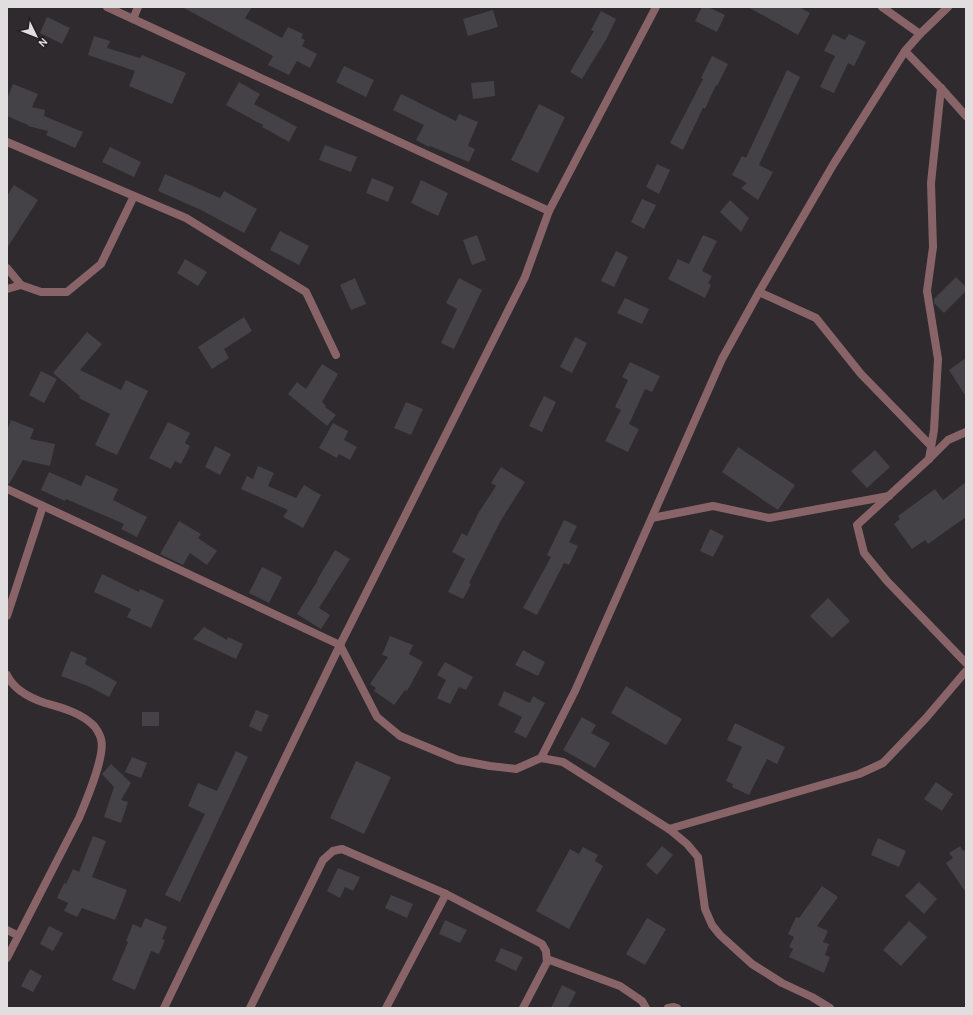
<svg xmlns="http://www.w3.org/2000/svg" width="973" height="1015" viewBox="0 0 973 1015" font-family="'Alegreya Sans',sans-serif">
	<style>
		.building { fill: #444147 }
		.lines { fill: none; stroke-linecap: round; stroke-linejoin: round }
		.minor { stroke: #886469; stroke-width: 8 }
	</style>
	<rect width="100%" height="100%" fill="#2f2a2d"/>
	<g class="building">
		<path d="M182 7H252L245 18 282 38 288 27 303 34 301 38 305 40 302 46 317 54 310 68 297 61 289 75 268 65 273 56Z"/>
		<path d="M702 7H708L725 15 717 32 695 21Z"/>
		<path d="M748 7H799L810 13 798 35Z"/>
		<path d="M493 10 498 27 468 36 463 19Z"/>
		<path d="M601 11 616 19 607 38 582 79 570 72 594 31 591 30Z"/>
		<path d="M47 17 70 28 62 44 40 33Z"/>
		<path d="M833 34 845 40 849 34 866 42 854 66 848 63 834 93 820 87 835 56 824 51Z"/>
		<path d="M94 36 110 41 107 48 140 58 142 55 186 73 172 104 129 86 135 71 88 55Z"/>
		<path d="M712 56 728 64 717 86 716 85 705 109 703 108 683 150 670 143 703 79 701 78Z"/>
		<path d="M344 66 374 80 366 97 336 82Z"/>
		<path d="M787 70 800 77 759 165 773 172 758 200 741 188 747 183 732 175 742 156 746 158Z"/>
		<path d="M494 81 495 96 473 99 471 83Z"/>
		<path d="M239 82 260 94 254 104 297 127 289 142 262 127 263 125 226 105Z"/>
		<path d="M13 84 38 94 32 107 45 110 44 116 83 132 75 148 46 135 48 131 28 126V125L7 116V99Z"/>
		<path d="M401 94 456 121 459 114 478 122 468 146 475 149 469 162 430 146 429 147 416 140 424 125 393 110Z"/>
		<path d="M539 104 565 117 538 173 511 160Z"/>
		<path d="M325 145 357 157 351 172 319 160Z"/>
		<path d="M110 147 141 162 134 177 102 162Z"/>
		<path d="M657 164 670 170 659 194 646 187Z"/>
		<path d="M165 174 220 198 224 191 257 209 244 233 201 210 158 191Z"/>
		<path d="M372 178 394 187 388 202 366 193Z"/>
		<path d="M421 180 448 193 438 216 411 203Z"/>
		<path d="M14 185 38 200 7 248V196Z"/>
		<path d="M642 199 656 205 644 229 631 222Z"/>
		<path d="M730 200 749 218 741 232 720 212Z"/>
		<path d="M280 231 309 246 299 265 270 250Z"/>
		<path d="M477 235 486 260 472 265 463 240Z"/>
		<path d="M703 235 717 241 702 271 712 276 708 283 711 285 705 298 668 279 678 259 689 264Z"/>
		<path d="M616 251 628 257 614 287 601 281Z"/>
		<path d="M185 259 207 272 198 286 177 273Z"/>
		<path d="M956 277 966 287V291L944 313 934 303V299Z"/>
		<path d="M355 278 366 304 351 310 340 285Z"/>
		<path d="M459 278 482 290 454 349 441 343 457 309 446 303Z"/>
		<path d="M625 298 649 309 642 324 617 313Z"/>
		<path d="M244 317 252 331 224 349 229 358 212 369 198 347Z"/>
		<path d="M87 332 102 344 80 370 121 390 126 380 148 391 117 455 95 445 110 414 79 398 80 396 53 373Z"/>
		<path d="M575 337 587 343 572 373 560 367Z"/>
		<path d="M966 358V397L949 370Z"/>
		<path d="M630 362 660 376 652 392 645 389 629 424 639 429 628 452 605 441 621 410 615 407 628 380 622 377Z"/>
		<path d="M322 364 338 374 322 402 326 406 325 407 336 415 327 426 288 394 297 382 306 389Z"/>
		<path d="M41 371 57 379 44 403 29 395Z"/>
		<path d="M544 396 556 402 542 432 529 426Z"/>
		<path d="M406 402 423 409 411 435 394 428Z"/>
		<path d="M11 420 34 429 30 439 55 444 50 466 23 460 9 484H7V430Z"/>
		<path d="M168 422 190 433 185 443 190 446 181 464 175 461 171 469 149 458Z"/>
		<path d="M333 423 348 431 344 440 357 447 350 460 339 454 337 458 319 448Z"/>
		<path d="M215 446 231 454 220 475 205 467Z"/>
		<path d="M738 447 795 485 778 510 722 472Z"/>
		<path d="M875 450 890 467 867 488 851 471Z"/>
		<path d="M258 466 274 473 268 486 296 498 304 485 321 495 303 528 283 517 288 510 241 489 247 476 253 479Z"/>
		<path d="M501 467 525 482 500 522 469 583 471 584 463 599 448 592 465 559 452 552 462 533 467 536 479 512 496 486 491 483Z"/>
		<path d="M49 472 81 486 86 475 118 489 113 500 147 517 137 537 121 529 124 524 66 499 65 501 41 490Z"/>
		<path d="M966 482V517L928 544 925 540 912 549 894 524 900 519 898 516 935 489 943 500Z"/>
		<path d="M564 520 577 526 569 542 578 546 569 565 564 563 537 615 523 608 551 557 547 555Z"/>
		<path d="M179 521 201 534 198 538 217 551 207 565 190 553 183 565 160 554Z"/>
		<path d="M710 529 724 536 713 557 700 551Z"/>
		<path d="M335 550 350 559 319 608 330 615 321 629 297 614 318 580H317Z"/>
		<path d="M262 567 282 577 269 603 249 593Z"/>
		<path d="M102 574 139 592 140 589 164 600 151 628 127 617 131 609 94 592Z"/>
		<path d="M828 598 850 621 832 638 810 616Z"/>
		<path d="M204 627 227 640 228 637 243 644 236 659 193 639Z"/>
		<path d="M390 636 413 645 409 654 423 662 407 691 405 690 394 705 374 691 376 688 370 684 388 657 382 655Z"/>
		<path d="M523 650 545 662 538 676 515 665Z"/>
		<path d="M71 651 87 658 85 664 117 682 109 697 88 686 61 676Z"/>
		<path d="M445 662 473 677 466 690 459 687 450 704 437 698 446 680 437 675Z"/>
		<path d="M626 686 682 719 666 745 611 713Z"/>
		<path d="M504 691 530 703 533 696 545 703 526 738 514 732 522 717 498 705Z"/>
		<path d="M256 710 269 715 261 732 249 726Z"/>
		<rect x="142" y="712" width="17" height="14"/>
		<path d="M582 717 596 725 591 733 610 743 595 768 563 750Z"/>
		<path d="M735 723 785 747 777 764 767 759 749 795 732 787 733 784 726 781 742 747 727 740Z"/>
		<path d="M236 751 248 757 180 902 165 895 205 814 188 806 198 783 217 791Z"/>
		<path d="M132 757 147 763 141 778 125 772Z"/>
		<path d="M356 761 391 777 364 834 330 818Z"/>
		<path d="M111 764 131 783 121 800 128 802 121 823 104 817 114 787 102 774Z"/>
		<path d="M936 782 953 794 942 811 924 799Z"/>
		<path d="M93 836 106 841 92 877 127 890 115 920 82 908 77 917 64 911 68 903 57 898 64 883 66 884 73 869 79 872Z"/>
		<path d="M878 838 906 851 899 867 871 855Z"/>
		<path d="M662 846 673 855 657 875 646 865Z"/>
		<path d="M960 846 963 851 966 849V893L946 863 953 858 949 853Z"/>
		<path d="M583 847 598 855 595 861 603 866 569 929 536 911 570 849 579 854Z"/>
		<path d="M338 868 360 877 353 891 345 887 340 898 327 891Z"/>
		<path d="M919 882 937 899 924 914 905 896Z"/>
		<path d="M822 886 838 897 817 926 828 931 823 942 829 944 825 955 830 957 824 973 789 957 793 949 789 947 794 937 788 934 796 917 799 918Z"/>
		<path d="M391 895 413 904 407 918 385 908Z"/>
		<path d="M145 918 167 927 162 939 165 940 159 954 151 951 135 990 112 980 128 942 126 941 133 924 141 928Z"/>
		<path d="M647 918 666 929 645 965 626 954Z"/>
		<path d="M445 920 467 930 460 943 439 934Z"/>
		<path d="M909 921 927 937 901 966 883 950Z"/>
		<path d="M49 926 63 933 53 951 40 944Z"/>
		<path d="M501 948 523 957 516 971 495 961Z"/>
		<path d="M30 969 42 976 33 992 21 986Z"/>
		<path d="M562 985 576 992 568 1008H551Z"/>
	</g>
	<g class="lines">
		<g class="minor">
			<path d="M107 7 549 211"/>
			<path d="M133 19 138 7"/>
			<path d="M920 34 948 7"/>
			<path d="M905 51 941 88 966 116"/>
			<path d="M7 142 186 218 306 292 336 355"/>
			<path d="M7 268 21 285 41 292H67L101 264 134 196"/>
			<path d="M7 289 21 285"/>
			<path d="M759 292 816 318 861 374 931 446"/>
			<path d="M966 432 948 440 929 459 857 525 864 553 887 581 966 663"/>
			<path d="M929 459 934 430 938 359 927 291 933 247 931 183 941 88"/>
			<path d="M7 489 340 645 377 717 400 736 458 760 490 766 516 769 541 758 575 691 722 359 759 292 833 165 905 51 920 34 882 7"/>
			<path d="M652 518 713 506 769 518 889 496"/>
			<path d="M7 616 43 506"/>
			<path d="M7 675C14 690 30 698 45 703 62 708 79 712 92 724 96 727 100 735 101 739 106 755 86 801 79 818L7 958"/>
			<path d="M541 758 563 762 669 829 687 844 698 857 705 909 712 925 720 935 752 964 782 983 812 997 830 1008"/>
			<path d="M669 829 859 774 883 763 926 718 966 671"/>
			<path d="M7 930 17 935"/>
			<path d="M547 959 620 986 642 1001 646 1008"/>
			<path d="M164 1008 340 645 525 277 549 211 656 7"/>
			<path d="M250 1008 323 860 333 851 342 849 446 894 542 944 546 951 547 962 523 1008"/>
			<path d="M386 1008 446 894"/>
			<path d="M668 1008 674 1007 677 1008"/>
		</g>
	</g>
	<rect width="973" height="1015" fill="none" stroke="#e1dee0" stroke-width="16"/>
	<g transform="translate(36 36) rotate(133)" stroke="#252024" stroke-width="3" paint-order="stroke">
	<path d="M0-3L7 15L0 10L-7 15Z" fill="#e1dee0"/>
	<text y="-6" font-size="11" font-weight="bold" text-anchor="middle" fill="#e1dee0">N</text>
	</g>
</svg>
